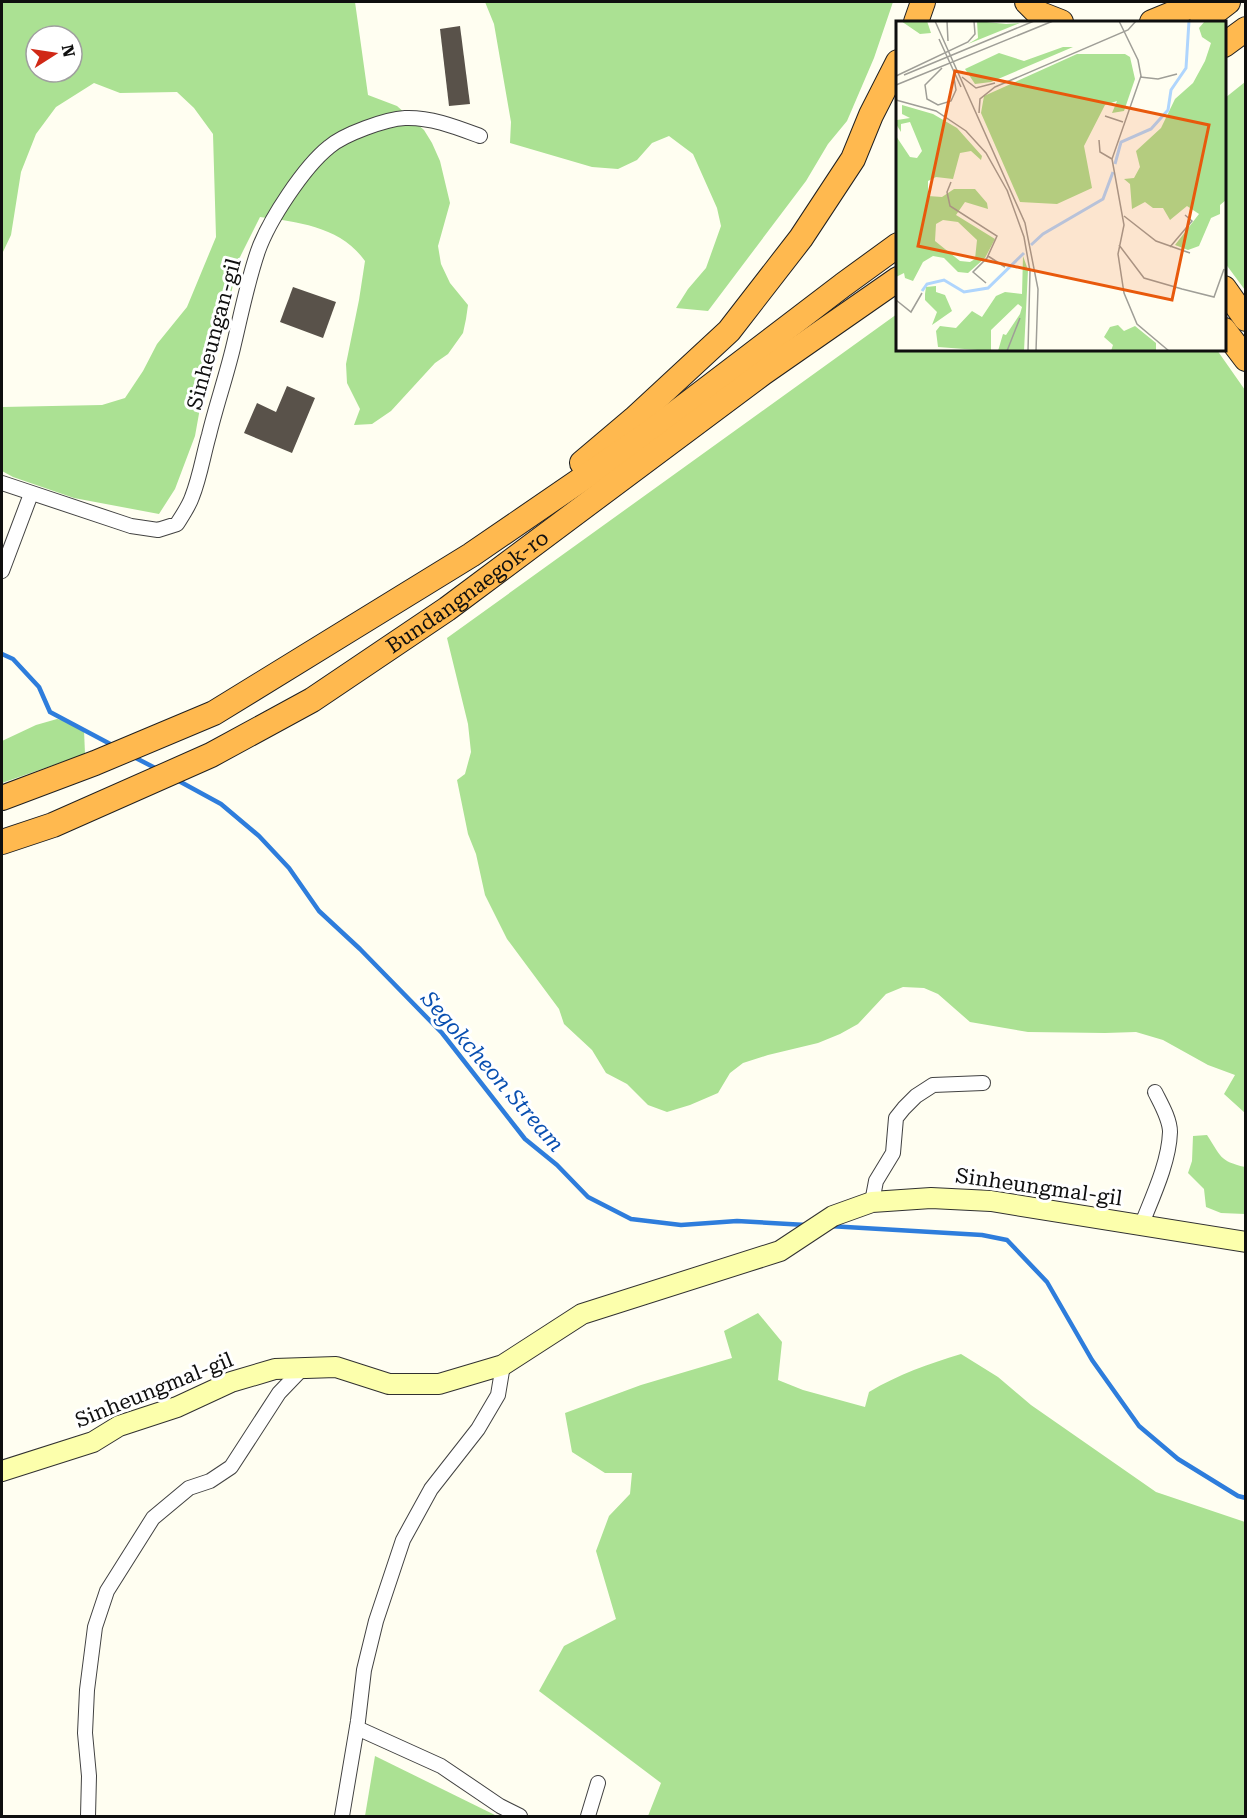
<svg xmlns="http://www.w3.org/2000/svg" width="1247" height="1818" viewBox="0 0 1247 1818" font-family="'Roboto Serif',serif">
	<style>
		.forest { fill: #abe193; fill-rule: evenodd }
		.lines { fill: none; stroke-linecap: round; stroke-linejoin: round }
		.stream { stroke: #2e7ddc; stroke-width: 4.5 }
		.building { fill: #59524a }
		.street-casing { stroke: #424242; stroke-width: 16 }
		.secondary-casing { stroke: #313131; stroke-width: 22 }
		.highway-casing { stroke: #202020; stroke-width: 26 }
		.street { stroke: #fff; stroke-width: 14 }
		.secondary { stroke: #fcffac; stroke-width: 20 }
		.highway { stroke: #ffb94f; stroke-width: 24 }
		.labels { text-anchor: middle; stroke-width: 6; stroke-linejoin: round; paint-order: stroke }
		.street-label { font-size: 21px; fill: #0f0f0f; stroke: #fff }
		.water-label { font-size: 22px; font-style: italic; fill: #094fb0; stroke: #fff }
		.inset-river { fill: none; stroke: #afd5fd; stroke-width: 3 }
		.inset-road { fill: none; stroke: #9f9e97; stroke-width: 1.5 }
		.view { fill: #e8590c; fill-opacity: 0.15; stroke: #e8590c; stroke-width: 3 }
		.inset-edge { fill: none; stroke: #0f0f0f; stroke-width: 3 }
	</style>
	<rect width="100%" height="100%" fill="#fffef1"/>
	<g class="forest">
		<path d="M2 2H355L368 95 397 106 424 130 432 143 440 161 450 203 438 246 441 264 450 283 468 305 466 319 463 333 448 354 435 363 391 411 372 424 354 425 360 409 347 383 346 364 359 300 365 261C341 227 299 222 260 217L238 261 222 337 207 369 195 436 175 489 159 514 74 498 13 477 2 471V407L102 405 125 398 143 371 157 344 187 307 216 237 213 134 194 108 177 92 120 93 94 83 56 107 36 134 21 172 11 235 2 254ZM36 36H72V72H36Z"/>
		<path d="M485 2H893L874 58 847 121 828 144 806 181 708 311 676 308 688 289 706 268 721 226 717 208 693 154 669 136 652 143 637 160 618 169 592 167 510 143 511 122 494 24Z"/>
		<path d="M1245 82V290L1225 263V98Z"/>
		<path d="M897 314 898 350H1217L1245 390V1113L1224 1094 1235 1075 1208 1065 1163 1040 1136 1032 1105 1033 1028 1032 970 1022 938 994 924 988 903 987 886 994 858 1024 840 1034 818 1043 768 1055 743 1063 730 1073 718 1093 690 1105 667 1112 648 1105 627 1084 606 1073 592 1050 564 1024 559 1009 507 939 485 895 476 854 468 834 457 780 465 774 471 752 468 724 447 638Z"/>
		<path d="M57 719 75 723 84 730 85 754 2 783V741L36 725Z"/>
		<path d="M1207 1135C1221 1156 1219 1161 1245 1167V1214L1221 1213 1206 1207 1204 1189 1188 1173 1192 1161 1193 1136Z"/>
		<path d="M758 1313 782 1342 778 1380 803 1390 865 1407 869 1392C899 1374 928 1364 961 1354L998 1377 1031 1405 1156 1492 1245 1522V1816H648L661 1783 539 1691 564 1646 616 1619 596 1551 609 1516 630 1494 632 1473H605L572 1452 565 1413 641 1385 732 1358 724 1331Z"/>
		<path d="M375 1756 497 1816H365Z"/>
	</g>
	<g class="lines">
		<g class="stream">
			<path d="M2 654 13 659 39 687 50 712 114 746"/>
			<path d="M132 756 159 770"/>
			<path d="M177 780 221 804 259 836 289 868 319 911 360 949 442 1033 525 1139 557 1165 588 1197 631 1219 681 1225 737 1221 806 1225"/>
			<path d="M829 1226 982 1235 1007 1240 1047 1282 1092 1360 1139 1426 1178 1459 1238 1496 1246 1498"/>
		</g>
	</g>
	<g class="building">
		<path d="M460 26 470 104 449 106 440 29Z"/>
		<path d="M293 287 336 302 323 338 280 322Z"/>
		<path d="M287 386 315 398 292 453 244 433 257 403 276 412Z"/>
	</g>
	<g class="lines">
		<g class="street-casing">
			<g id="street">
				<path d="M2 483 131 526 158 530 177 524C182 516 189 506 192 497 200 477 203 456 209 435 216 406 226 377 233 348 241 315 247 283 258 251 269 220 304 167 329 147 344 134 386 119 405 118 431 117 456 127 480 136"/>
				<path d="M2 571 31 494"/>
				<path d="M872 1202 876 1181 893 1153 896 1118 904 1108 916 1096 933 1085 983 1083"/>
				<path d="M1141 1226C1152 1198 1169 1163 1170 1132 1170 1119 1161 1104 1155 1092"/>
				<path d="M357 1728 441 1766 500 1806 520 1816"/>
				<path d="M88 1816 89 1776 85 1733 87 1690 95 1627 107 1591 153 1518 189 1488 210 1481 231 1467 279 1393 304 1367"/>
				<path d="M342 1816 358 1721 364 1670 376 1621 403 1540 431 1489 478 1429 498 1395 503 1365"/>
				<path d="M588 1816 598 1783"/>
			</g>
		</g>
		<g class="secondary-casing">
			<path id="secondary" d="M2 1471 93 1442 119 1426 177 1407 231 1382 275 1369 336 1367 389 1384H439L503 1365 582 1314 780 1251 833 1216 872 1202 931 1198 991 1201 1246 1242"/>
		</g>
		<g class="highway-casing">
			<g id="highway">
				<path d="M1027 2 1038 13 1061 22"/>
				<path d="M916 22 923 2"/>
				<path d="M1152 22 1201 2"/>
				<path d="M1202 22 1228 2"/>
				<path d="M1224 45 1246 29"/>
				<path d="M1224 288 1246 319"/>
				<path d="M1224 330 1246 359"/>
				<path d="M582 463 634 419 729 331 801 238 853 159 871 115 898 62"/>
				<path d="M2 798 95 763 214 713 349 630 471 555 649 433 843 285 898 245"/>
				<path id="s1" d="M2 842 53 825 211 755 312 700 447 609 763 373 898 279"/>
			</g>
		</g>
		<use href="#street" class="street"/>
		<use href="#secondary" class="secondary"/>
		<use href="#highway" class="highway"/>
	</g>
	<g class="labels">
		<g class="street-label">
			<text transform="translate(214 334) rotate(-75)" y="7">Sinheungan-gil</text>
			<text dy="7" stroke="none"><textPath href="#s1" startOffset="531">Bundangnaegok-ro</textPath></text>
			<text transform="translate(1039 1187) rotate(8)" y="7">Sinheungmal-gil</text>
			<text transform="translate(154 1390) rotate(-22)" y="7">Sinheungmal-gil</text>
		</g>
		<g class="water-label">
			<text transform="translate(493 1071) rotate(49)" y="8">Segokcheon Stream</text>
		</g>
	</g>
	<g transform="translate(896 21)">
		<rect width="330" height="330" fill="#fffef1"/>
		<path d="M5 0H31L35 12 24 13ZM81 0 110 3 124 2 72 23 82 17ZM309 0H330V179L324 184V193L315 197 303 225 292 229 279 224 303 193 291 185 274 199 267 187H257L249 181 236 188 234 163 228 158 238 157 244 146 240 130 265 107 279 78 297 62 309 40 315 22 306 16 303 7ZM167 26H177L95 61 79 63 69 48 103 32 128 40ZM181 33H229L234 36 239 58 228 90 216 92 221 80 209 84 188 125 196 167 161 183 124 181 85 92 88 75ZM6 84 37 93 61 107 86 135 85 139 75 130 64 132 57 158 40 156 32 160V175L46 176 58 168H79L91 182 92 188 69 181 60 194 99 218 89 237 72 252 62 251 48 237 37 235 27 241 17 260 9 257 8 252 0 256V115L14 136 21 137 26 130 14 101 5 103V111L0 103 1 99 14 97 6 93ZM47 199 62 201 81 219 79 238 74 241 64 240 39 220 40 203ZM127 235 132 249 128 330H102L107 313 110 314 124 293 126 286 122 283 95 309V330L42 326 40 310 44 305 60 307 76 290 86 296 100 275 109 271 126 273ZM40 265V271L49 274 56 290 36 304 41 291 29 279V273L30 266ZM222 304 228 310 239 305 260 322V330H215L217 324 208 316 214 306Z" fill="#abe193" fill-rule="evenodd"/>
		<path class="inset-river" d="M219 143 225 121 255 108 272 89 275 69 290 47 293 0M135 224 147 213 207 178 217 151M26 270 31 263 48 259 68 271 92 267 128 232"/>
		<path class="inset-road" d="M39 0 129 202 142 268 140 330M51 0 52 20M223 0 242 39 245 55 216 138 228 204 222 233 228 272 241 303 273 330M43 18 65 66M46 47 29 64 31 78 42 84 55 80 60 69 58 57M8 54 138 0M0 55 72 21 79 13 78 0M66 56 80 67 99 62M244 56 262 58 281 53M0 64 157 0M0 79 40 90 70 110 90 132 112 171M83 92 84 78 99 66 232 9 240 0M209 95 227 101M203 119 204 131 216 138M55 161 51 171 54 185 101 215 91 237 77 251 90 262M111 169 128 216 134 250 132 330M228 195 260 220 294 232M223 224 248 257 286 268 318 276 328 248M274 226 296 200 289 194M92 235 109 246M0 279 15 291 26 272M111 330 124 297"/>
		<path class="view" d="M59 50 313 104 276 279 22 225Z"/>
		<rect width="330" height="330" class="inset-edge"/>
	</g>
	<rect width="1247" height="1818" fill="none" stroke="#0f0f0f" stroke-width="6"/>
	<g transform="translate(54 54) rotate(78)"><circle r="28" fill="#ffffff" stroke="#9f9f9f" stroke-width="1.5"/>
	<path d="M0-4.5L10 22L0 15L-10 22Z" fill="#d02816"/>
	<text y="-9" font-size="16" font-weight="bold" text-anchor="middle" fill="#0f0f0f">N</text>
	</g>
</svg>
